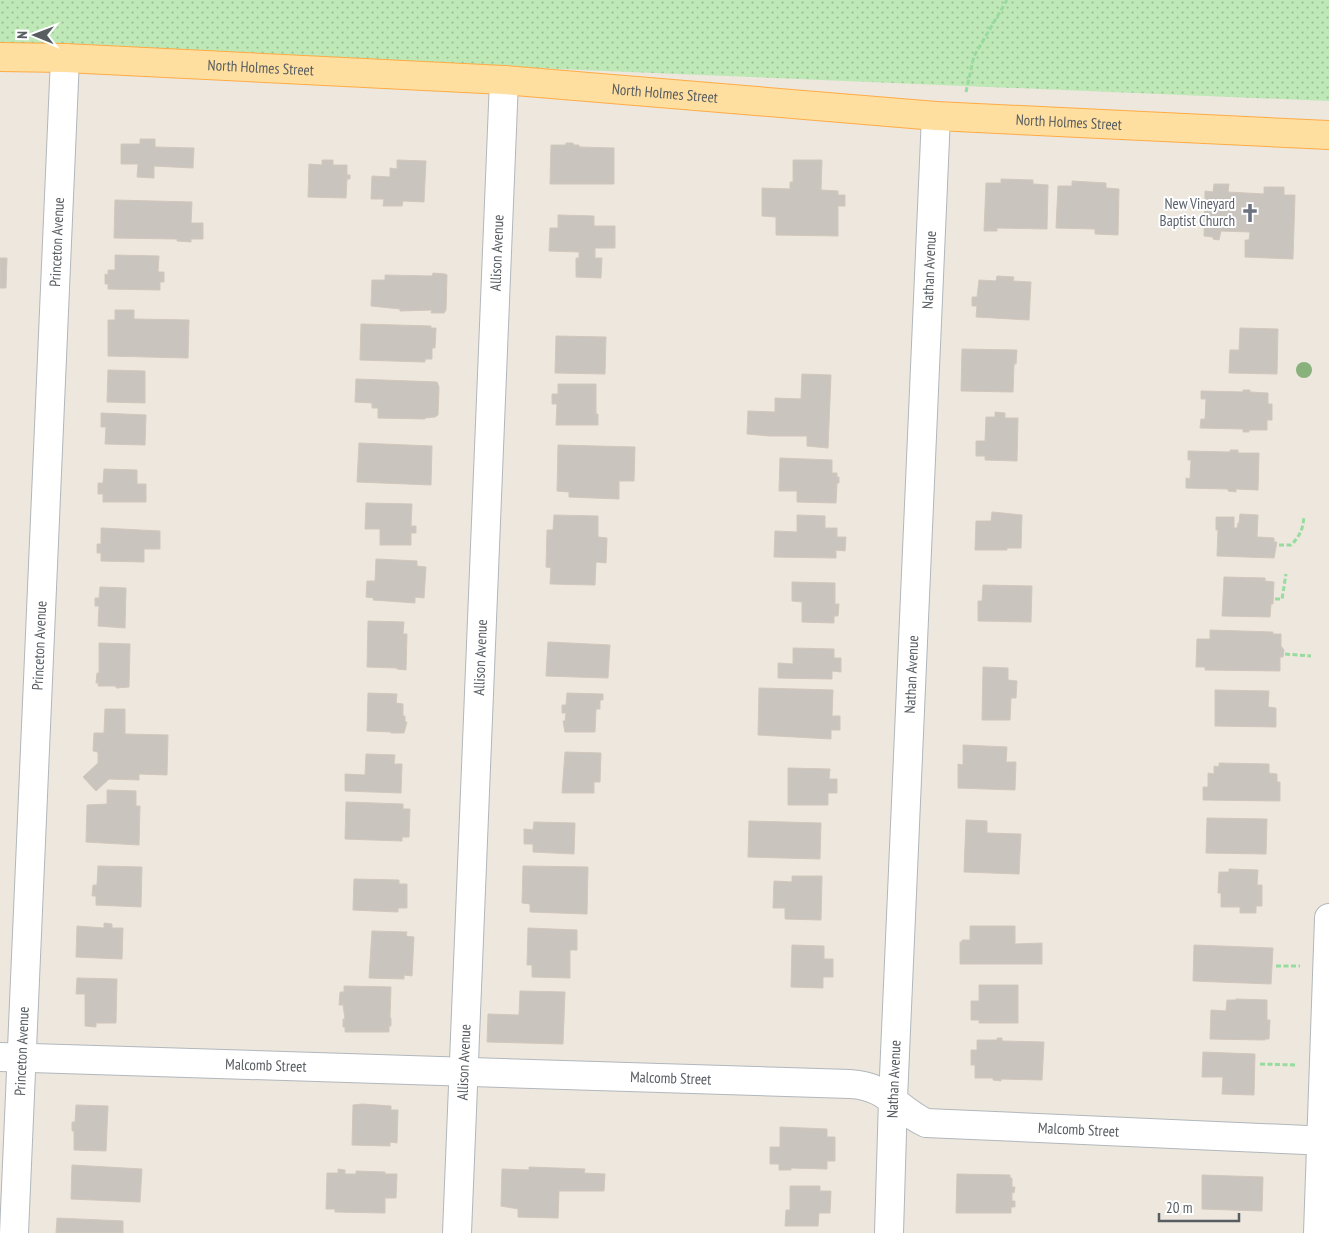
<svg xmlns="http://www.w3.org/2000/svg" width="1329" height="1233" viewBox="0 0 1329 1233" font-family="'PT Sans Narrow',sans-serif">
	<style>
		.grass { fill: url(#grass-dots) }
		.building { fill: #c9c4bd; stroke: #d2c7bc }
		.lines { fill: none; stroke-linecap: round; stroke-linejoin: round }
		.minor-casing { stroke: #b1b7bb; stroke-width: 30 }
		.major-casing { stroke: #ffab44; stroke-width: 30 }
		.path { stroke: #98db9e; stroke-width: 3; stroke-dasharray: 5 2.5; stroke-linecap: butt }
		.minor { stroke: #fff; stroke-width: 28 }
		.major { stroke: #ffdfa0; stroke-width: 28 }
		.tree { fill: #88b17c }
		.labels { text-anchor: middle; stroke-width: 4; stroke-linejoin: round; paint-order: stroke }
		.street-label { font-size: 15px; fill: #575d61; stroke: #fff }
		.worship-label { font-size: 15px; fill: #5b616d; stroke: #fff; text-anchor: end }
	</style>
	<defs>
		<pattern id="grass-dots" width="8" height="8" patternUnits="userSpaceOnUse" patternTransform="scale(1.25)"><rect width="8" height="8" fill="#bfe8b7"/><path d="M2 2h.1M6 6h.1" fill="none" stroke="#9ebf98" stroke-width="1.8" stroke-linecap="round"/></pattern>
	</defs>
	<rect width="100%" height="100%" fill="#ede7de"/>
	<path class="grass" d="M0 0H1329V101L0 46Z"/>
	<g class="building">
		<path d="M140 139H155V147L194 148 193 168 154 166V178L137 177 138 164H121V144H140Z"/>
		<path d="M566 143H573L574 145H579V147L614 148V184H550L551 145H566Z"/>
		<path d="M322 160H333V165H347V175H350V179H347L346 198 308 197 309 164 322 165Z"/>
		<path d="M397 160 426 161 424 202 403 201 402 206H383L384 199H371L372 176 390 177V168L397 169Z"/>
		<path d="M793 160H822L821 190 838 191V195H845V206H838V236L776 235V217L762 216V188L790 189V182H793Z"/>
		<path d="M1001 179 1033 180V184L1048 185 1047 229 997 228V231H984L986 183H1001Z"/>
		<path d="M1072 181 1106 183V188L1119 189 1118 235 1095 234V229L1056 228 1058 186H1072Z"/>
		<path d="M1214 184H1229L1228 192 1264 194V187H1284V195H1295L1293 259 1245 257V240H1249L1250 232 1221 231 1219 240 1213 239V237L1204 236 1205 191 1213 192Z"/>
		<path d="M115 200 192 202 191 223H203V239H191V242L177 241V239L114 238Z"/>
		<path d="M558 215 594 216V226H615V248H595V258H602L601 278 576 277V258H579V252L549 251 550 228H558Z"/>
		<path d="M115 255 159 256 158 272H164V282H160V290L108 289V284H105V274L108 275V270H115Z"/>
		<path d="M0 258H7L6 288H0Z"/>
		<path d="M433 273 445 274 447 275 446 310 444 313H431L432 310 400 311V309L371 306 372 280H385V275L432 276Z"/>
		<path d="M997 276 1014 277 1013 281 1031 282 1029 320 976 317 977 306H972V297H977L979 280 996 281Z"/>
		<path d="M115 310H134V319L189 320 188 358 108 356V320H115Z"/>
		<path d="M361 324 431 326V328H436L435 348H432V359H425V362L360 360Z"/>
		<path d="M1240 328 1278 329 1277 374 1229 373 1230 350H1239Z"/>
		<path d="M556 336 606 337 605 374 555 373Z"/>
		<path d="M962 349 1017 350 1016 364H1014L1013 392 961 391Z"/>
		<path d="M108 370 145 371V403L107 402Z"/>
		<path d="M802 374 831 375 828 448 807 446V436H769L747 434 748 411 775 412V398L801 399Z"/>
		<path d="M356 379 437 382 439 387 438 415 435 417 425 418V419L378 418V408H372V403L355 402Z"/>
		<path d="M558 384H596V414H598V425H556L557 404H552V394H558Z"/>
		<path d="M1243 390H1250V392L1268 393V404H1272V420H1267V430H1249V432H1243V429L1200 428 1201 419H1205L1206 399H1201V391L1243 392Z"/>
		<path d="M995 412 1005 413V418H1018L1017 461 985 460V456H976V441H985L986 417H995Z"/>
		<path d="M101 413 146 415 145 445 105 444 106 427H101Z"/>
		<path d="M359 443 432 446 431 485 357 482Z"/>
		<path d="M558 445 635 447 634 481H619V499L569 497V492L557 491Z"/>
		<path d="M1230 450H1238V453H1259L1258 490 1236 489V492L1228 491V489L1186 488V478L1190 479 1191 460H1188V451L1230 452Z"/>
		<path d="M780 458 832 460V473H837V477H839V483H837L836 503 797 502V491H779Z"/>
		<path d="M104 469 137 470V484H146V502H103V494H98V483H103Z"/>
		<path d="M366 503 412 504 411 526H416V533H411V545H380V529H365Z"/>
		<path d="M992 512 1022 515 1021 548H1007V550H975L976 521H991Z"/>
		<path d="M1240 514 1258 515 1257 537 1274 538V542H1277L1274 558 1217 556 1218 530H1216V517H1234V528H1237L1238 523H1239Z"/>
		<path d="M554 515 598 516V537L607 538 606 563 596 562 595 585 550 584 551 568 546 567 547 530H553Z"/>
		<path d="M797 515 825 516V528H837V537H846L845 551 836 550V558L774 557 775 531 797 532Z"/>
		<path d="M101 528 160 531V549H144V562L101 561V553H97V544H101Z"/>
		<path d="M376 559 417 561V566L426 567 424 598 415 597V603L373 600 374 598 366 597 367 581H375Z"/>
		<path d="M1224 577 1265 578V581L1274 582 1273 604H1271L1270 617 1222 616Z"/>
		<path d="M792 582 835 583V604H839L838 616H834V623L802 622V602L792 601Z"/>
		<path d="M983 585 1032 586 1031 622 978 621V601H982Z"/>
		<path d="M100 587 126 588 125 628 98 626 99 606H95V598H99Z"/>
		<path d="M368 621 404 622 403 634H407L406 670 397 669V668L367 667Z"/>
		<path d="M1210 630 1273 632V634H1281V646L1284 650 1283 657H1280V671L1205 670V667H1196L1197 639H1210Z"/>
		<path d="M548 642 610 645 608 678 546 676Z"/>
		<path d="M99 643 130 644 129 687 116 688V686H98L99 683H96L97 673H99Z"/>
		<path d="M793 648 834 649V658H841V672L832 671V679L778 678V663L793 664Z"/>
		<path d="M983 667 1008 668V680L1017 681 1016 698H1011L1010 720H982Z"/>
		<path d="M759 688 833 690 832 716H840V730H831V739L758 735Z"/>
		<path d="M1215 690 1269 691 1268 707 1276 708V727L1215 726Z"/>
		<path d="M368 693 397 694 396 703 403 704V716H405V722H407L404 733H391V732L367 731Z"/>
		<path d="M567 693 603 694V700H600V709H596L595 732H565L563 721H565L566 713H562V705H566Z"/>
		<path d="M105 709H125V734L168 735 167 775 139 774V780L109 779 96 791 83 777 98 763V752L93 751 94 733H104Z"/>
		<path d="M963 745 1007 747 1006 762H1016L1015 790 958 788V764L963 765Z"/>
		<path d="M565 752 601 753 600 782H594V793H562Z"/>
		<path d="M366 754 395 755 394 764H402L401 793 345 791V774L365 775Z"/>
		<path d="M1219 763 1269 764V773L1277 774V782H1280V801L1203 800V787H1208V773L1214 774V766L1219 767Z"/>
		<path d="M788 768 830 769 829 779H837V793H828V805H788Z"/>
		<path d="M107 790 136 791V806H140L139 845 86 842 87 805 107 804Z"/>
		<path d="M346 802 403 804V809H410L409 837H402V841L345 839Z"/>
		<path d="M1207 818 1267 819 1266 854 1206 853Z"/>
		<path d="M966 820 987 821V833L1021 834 1019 874 964 872Z"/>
		<path d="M749 821 821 823 820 859 748 857Z"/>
		<path d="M534 822 575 823 574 854 533 852V844H524V829L533 830Z"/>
		<path d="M98 866 142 867 141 907 96 905V896H92L93 885H97Z"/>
		<path d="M523 866 588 867 587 914 530 912V904L522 903Z"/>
		<path d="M1229 869 1258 870 1257 885H1262V906H1256V913H1240V907H1221V893H1218L1219 872H1229Z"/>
		<path d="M792 876H822L821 920 785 919V908H773L774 881 792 882Z"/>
		<path d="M354 879 399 880V884H407V908H398V912L353 910Z"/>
		<path d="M104 923 112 924V928H123L122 959 76 957 77 926 104 928Z"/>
		<path d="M970 926H1015V944L1042 943V964H960V942H962V940H970Z"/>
		<path d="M528 928 577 930V950H570V978L532 977V965H527Z"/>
		<path d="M372 931 407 932 406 936 414 937 412 976 404 975V979L369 978Z"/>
		<path d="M792 945 824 946V959H833V977H823V988L791 987Z"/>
		<path d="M1194 945 1273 948 1271 984 1193 981Z"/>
		<path d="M77 978 117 979 116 1023H96V1027L85 1026V994H76Z"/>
		<path d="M979 985H1018V1023H979V1020H971V1001H979Z"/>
		<path d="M344 986 391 987 390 1018H391V1026H389V1032H345V1027H343V1019H345L343 1005H339L340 992H344Z"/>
		<path d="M520 991 565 992 563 1044 487 1042 488 1014 519 1015Z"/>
		<path d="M1236 999 1267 1000V1020H1270L1269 1039H1265V1040L1210 1039 1211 1010 1226 1011 1227 1000H1236Z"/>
		<path d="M997 1038H1002V1041L1044 1042 1042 1080 1001 1079V1081L993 1080V1078H975V1065H971V1050H977V1040H997Z"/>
		<path d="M1203 1052 1255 1054 1254 1095 1222 1094 1223 1077H1202Z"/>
		<path d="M362 1104 391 1106V1110H398L397 1143 390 1142V1146L352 1145 353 1105Z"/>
		<path d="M76 1105 108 1106 106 1151 74 1150V1131H72V1122H75Z"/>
		<path d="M780 1127 827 1129V1137H835V1161H827V1169L791 1168V1170H779V1164H770V1147H780Z"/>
		<path d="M72 1165 142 1169 140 1202 71 1199Z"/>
		<path d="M529 1167 585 1169 584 1173 605 1174 604 1191H559L558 1218 518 1217V1209L501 1206 502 1169 529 1170Z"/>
		<path d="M338 1169 345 1170V1174H356V1171L385 1172V1174H397L396 1198H385V1213L335 1212V1209H326L327 1173H338Z"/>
		<path d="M957 1174 1010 1175V1178H1012V1187H1015L1014 1193 1012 1192V1201H1015V1207H1011V1213H956Z"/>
		<path d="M1202 1175 1263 1177 1262 1211 1202 1209Z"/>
		<path d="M790 1186H820V1191H831L830 1213H819L818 1226H785L786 1210H790Z"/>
		<path d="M57 1218 123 1221V1233H56Z"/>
	</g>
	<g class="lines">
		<g class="minor-casing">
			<g id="minor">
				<path id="s1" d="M0 1057 850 1084C888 1086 896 1109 926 1123L1329 1141"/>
				<path id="s2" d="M14 1233 65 58"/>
				<path id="s3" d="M457 1233 504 80"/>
				<path id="s4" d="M889 1233 893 1099 936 116"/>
				<path d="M1318 1233 1329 918"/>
			</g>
		</g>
		<g class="major-casing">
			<g id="major">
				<path id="s5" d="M0 57 65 58 504 80 936 116 1329 135"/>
			</g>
		</g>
		<g class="path">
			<path d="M966 92 974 56 1007 0"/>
			<path d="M1279 545H1291C1300 536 1303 529 1304 516"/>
			<path d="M1275 599H1282L1286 574"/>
			<path d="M1285 654 1311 656"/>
			<path d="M1276 966H1300"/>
			<path d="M1260 1064 1296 1065"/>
		</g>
		<use href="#minor" class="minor"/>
		<use href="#major" class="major"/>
	</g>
	<circle class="tree" cx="1304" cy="370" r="8"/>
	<defs>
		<g id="church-bare" transform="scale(1.5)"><path d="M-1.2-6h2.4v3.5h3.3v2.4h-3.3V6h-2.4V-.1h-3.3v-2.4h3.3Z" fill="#6b7280" stroke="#fff" stroke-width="2.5" paint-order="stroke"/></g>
	</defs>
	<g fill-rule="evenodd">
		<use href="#church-bare" x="1250" y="213"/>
	</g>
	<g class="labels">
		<g class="street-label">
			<text dy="5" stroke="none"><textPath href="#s5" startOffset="261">North Holmes Street</textPath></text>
			<text dy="5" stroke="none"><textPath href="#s5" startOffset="666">North Holmes Street</textPath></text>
			<text dy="5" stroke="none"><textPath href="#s5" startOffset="1071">North Holmes Street</textPath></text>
			<text dy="5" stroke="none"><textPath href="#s2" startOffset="992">Princeton Avenue</textPath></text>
			<text dy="5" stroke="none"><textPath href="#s3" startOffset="981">Allison Avenue</textPath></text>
			<text dy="5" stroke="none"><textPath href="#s4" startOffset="964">Nathan Avenue</textPath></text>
			<text dy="5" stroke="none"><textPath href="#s2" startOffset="588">Princeton Avenue</textPath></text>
			<text dy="5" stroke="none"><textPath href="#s3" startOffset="576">Allison Avenue</textPath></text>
			<text dy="5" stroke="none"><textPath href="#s4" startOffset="559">Nathan Avenue</textPath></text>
			<text dy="5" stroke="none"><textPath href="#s2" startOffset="182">Princeton Avenue</textPath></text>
			<text dy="5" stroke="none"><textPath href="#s3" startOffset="171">Allison Avenue</textPath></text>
			<text dy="5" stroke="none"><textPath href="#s1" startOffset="266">Malcomb Street</textPath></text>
			<text dy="5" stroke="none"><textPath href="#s1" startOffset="671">Malcomb Street</textPath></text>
			<text dy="5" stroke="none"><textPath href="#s4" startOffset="154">Nathan Avenue</textPath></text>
			<text dy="5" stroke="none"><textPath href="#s1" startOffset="1090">Malcomb Street</textPath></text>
		</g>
		<g class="worship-label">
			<text x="1235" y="209">New Vineyard<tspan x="1235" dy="17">Baptist Church</tspan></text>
		</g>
	</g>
	<g transform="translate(35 35) rotate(271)" stroke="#ffffff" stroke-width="4" paint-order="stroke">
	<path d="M0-4L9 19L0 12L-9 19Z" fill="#575d61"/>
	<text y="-8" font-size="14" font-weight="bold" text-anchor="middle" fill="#575d61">N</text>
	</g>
	<path d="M1159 1213v8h80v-8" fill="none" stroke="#575d61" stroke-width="2.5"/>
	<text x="1166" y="1213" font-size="15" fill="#575d61" stroke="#ffffff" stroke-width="4" paint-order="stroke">20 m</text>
</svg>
